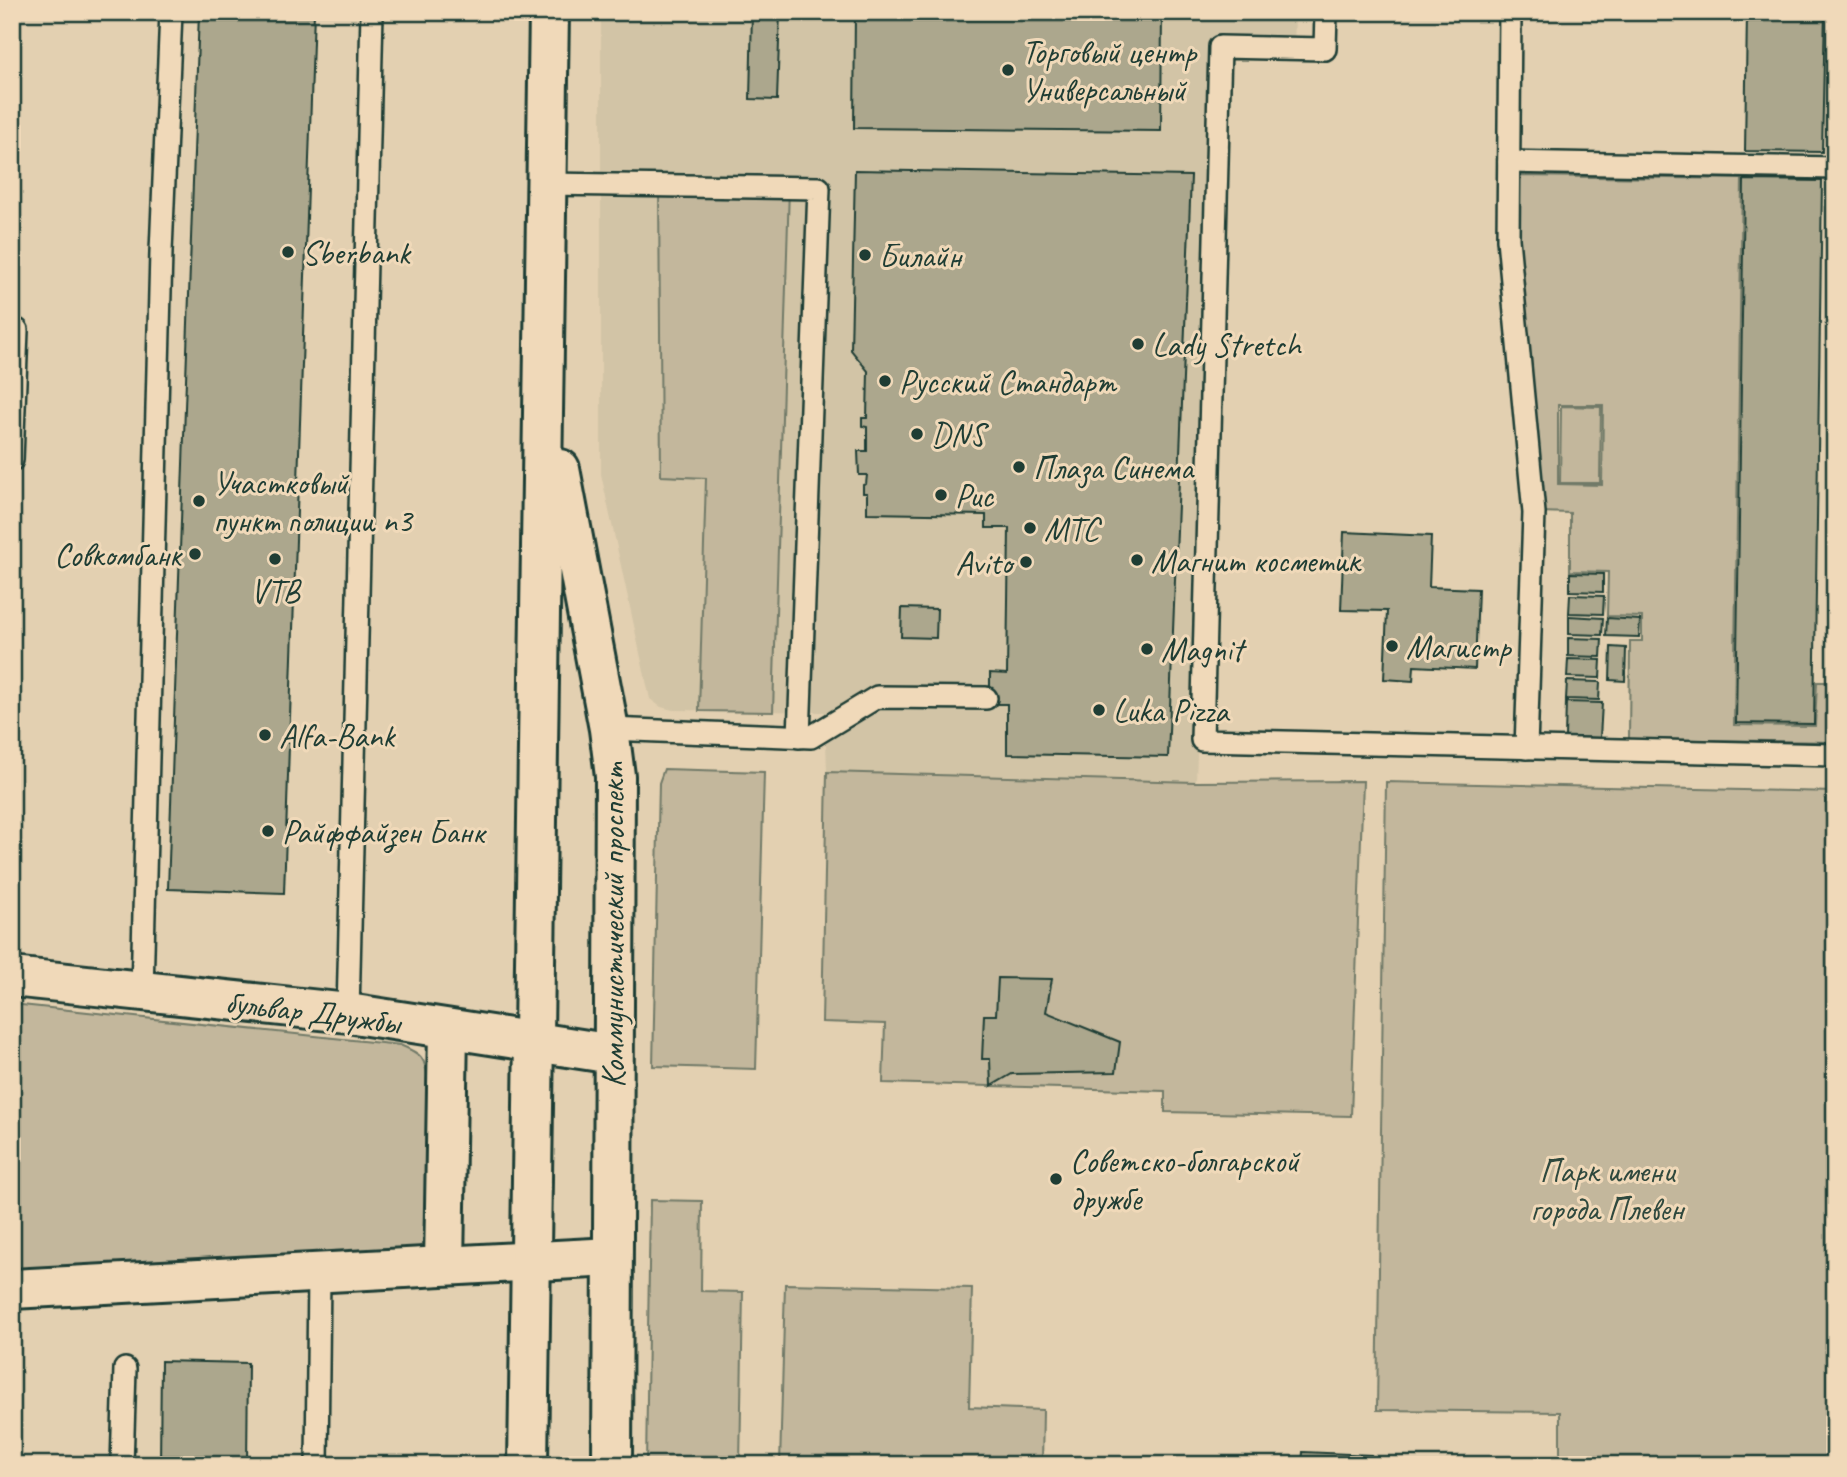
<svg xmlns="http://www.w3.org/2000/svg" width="1847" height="1477" viewBox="0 0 1847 1477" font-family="Caveat,sans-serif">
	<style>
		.built { fill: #d2c4a6 }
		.green { fill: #c3b79c; stroke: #717a68; stroke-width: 2; fill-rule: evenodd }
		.building { fill: #aca78d; stroke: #1f3d34; stroke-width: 2 }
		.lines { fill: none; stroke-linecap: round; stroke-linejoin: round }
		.service-casing { stroke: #1f3d34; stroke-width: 26 }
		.minor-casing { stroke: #1f3d34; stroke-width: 44 }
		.tertiary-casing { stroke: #1f3d34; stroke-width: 44 }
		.secondary-casing { stroke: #1f3d34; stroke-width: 44 }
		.service { stroke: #f0d9b9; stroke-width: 21 }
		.minor { stroke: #f0d9b9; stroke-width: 38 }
		.tertiary { stroke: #f0d9b9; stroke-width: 38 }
		.secondary { stroke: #f0d9b9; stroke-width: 38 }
		.poi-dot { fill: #1f3d34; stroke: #f0d9b9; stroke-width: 2.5 }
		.labels { text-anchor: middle; stroke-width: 6; stroke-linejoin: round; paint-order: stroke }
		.poi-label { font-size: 33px; fill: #1f3d34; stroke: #f0d9b9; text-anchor: start }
		.street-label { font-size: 33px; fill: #1f3d34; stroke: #f0d9b9 }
		.park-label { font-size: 33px; fill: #2f493e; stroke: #f0d9b9 }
	</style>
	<rect width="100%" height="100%" fill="#e3d0b1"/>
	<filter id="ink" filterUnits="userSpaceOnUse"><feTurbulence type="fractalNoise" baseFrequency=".0143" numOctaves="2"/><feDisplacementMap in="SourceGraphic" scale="14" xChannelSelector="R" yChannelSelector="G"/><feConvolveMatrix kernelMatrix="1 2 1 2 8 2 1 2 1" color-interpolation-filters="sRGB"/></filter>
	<g filter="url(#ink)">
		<path class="built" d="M601 12H1295L1294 53 1222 55 1196 782 827 772 825 712 673 710 661 707 650 699 601 474Z"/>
		<g class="green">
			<path d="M1518 176 1742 179 1734 725 1815 726 1817 682H1835V742L1629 739 1630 641H1642V617L1607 616 1608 572 1570 571V513L1540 512 1517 238ZM1558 405H1603L1602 485 1558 484Z"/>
			<path d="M659 186 789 188 773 712 699 711 706 478 661 476Z"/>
			<path d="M1561 406 1601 407 1600 483H1560Z"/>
			<path d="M664 769 764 772 756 1069 653 1066 659 783Z"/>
			<path d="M827 772 1196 782 1363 781 1351 1116 1165 1112V1091L883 1083 885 1024 822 1022Z"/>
			<path d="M1386 782 1835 792V1465H1560V1412L1377 1410Z"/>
			<path d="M12 1004 400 1045C422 1054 425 1057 428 1081L426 1233 423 1245 416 1253 12 1277Z"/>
			<path d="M650 1200 702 1201 701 1291 743 1292 740 1465H646Z"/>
			<path d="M785 1284 972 1288 969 1407 1043 1410 1042 1465H780Z"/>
		</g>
		<g class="building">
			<path d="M199 12H314L284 893 168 889Z"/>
			<path d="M752 12H780L777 100 750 99Z"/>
			<path d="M855 12H1162L1161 131 854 128Z"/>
			<path d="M1747 12H1825L1822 152 1745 151Z"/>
			<path d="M855 170 1191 176 1168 757 1007 754V704H990V673L1007 674 1009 528H986V515L867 513V493H863V485L866 484 867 475H859L858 451H867V427L862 426V418H867L868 371 851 350Z"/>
			<path d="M1744 180 1822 181 1814 724 1736 723Z"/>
			<path d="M1344 532 1431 536 1429 587 1478 589 1475 669 1414 666 1413 681 1384 679 1387 611 1341 610Z"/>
			<path d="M1570 573 1603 574V592L1570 591Z"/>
			<path d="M1570 595 1604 596 1603 614 1569 613Z"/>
			<path d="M902 608 937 609 936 638 901 637Z"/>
			<path d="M1569 616 1603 618 1602 635 1569 634Z"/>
			<path d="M1607 618 1640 620 1639 637 1606 636Z"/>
			<path d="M1568 638 1602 639 1601 657 1568 656Z"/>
			<path d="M1611 647 1626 648 1625 681 1610 680Z"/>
			<path d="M1568 659 1601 660 1600 678 1567 677Z"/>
			<path d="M1567 681 1600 682 1599 700 1566 699Z"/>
			<path d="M1566 702 1602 703 1600 738 1565 737Z"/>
			<path d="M998 978 1052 979 1046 1012 1120 1042 1116 1072 1012 1074 991 1086 990 1059H982L984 1015H996Z"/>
			<path d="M161 1361 248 1363 247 1465H160Z"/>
			<path d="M1303 1452 1371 1455 1370 1465H1302Z"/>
		</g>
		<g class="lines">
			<g class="service-casing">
				<g id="service">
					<path d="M1326 12 1325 49 1220 47 1202 740 1835 755"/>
					<path d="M1510 12 1508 239 1534 513 1526 748"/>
					<path d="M1509 162 1835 168"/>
					<path d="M546 184 819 188 799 737"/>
					<path d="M12 460 17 330"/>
					<path d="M609 729 811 737 877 697 986 698"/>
					<path d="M142 991 161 252 171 12"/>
					<path d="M348 1013 372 12"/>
					<path d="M122 1465 125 1369"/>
					<path d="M317 1465 319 1272"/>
				</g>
			</g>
			<g class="minor-casing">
				<path id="minor" d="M444 1265 448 1029"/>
			</g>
			<g class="tertiary-casing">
				<g id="tertiary">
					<path d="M12 977 348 1013 613 1054"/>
					<path d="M12 1289 612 1257"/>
				</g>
			</g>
			<g class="secondary-casing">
				<g id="secondary">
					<path d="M560 469 609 729 615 776 612 1465"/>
					<path d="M528 1465C534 981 542 496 549 12"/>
				</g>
			</g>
			<use href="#service" class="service"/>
			<use href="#minor" class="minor"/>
			<use href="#tertiary" class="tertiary"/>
			<use href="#secondary" class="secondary"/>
		</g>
	</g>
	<g class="poi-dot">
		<circle cx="1008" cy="70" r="7"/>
		<circle cx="288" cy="252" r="7"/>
		<circle cx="865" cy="255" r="7"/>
		<circle cx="1138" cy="344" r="7"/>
		<circle cx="885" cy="381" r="7"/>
		<circle cx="917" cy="434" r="7"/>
		<circle cx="1019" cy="467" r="7"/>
		<circle cx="941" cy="495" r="7"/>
		<circle cx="199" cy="501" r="7"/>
		<circle cx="1030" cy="528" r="7"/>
		<circle cx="195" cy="554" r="7"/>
		<circle cx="275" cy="559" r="7"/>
		<circle cx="1137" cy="560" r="7"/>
		<circle cx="1026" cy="562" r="7"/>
		<circle cx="1392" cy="646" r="7"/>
		<circle cx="1147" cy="649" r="7"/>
		<circle cx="1099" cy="710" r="7"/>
		<circle cx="265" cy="735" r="7"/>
		<circle cx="268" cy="831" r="7"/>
		<circle cx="1056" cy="1179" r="7"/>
	</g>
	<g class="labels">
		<g class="poi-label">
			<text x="1022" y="63">Торговый центр<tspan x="1022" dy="38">Универсальный</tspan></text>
			<text x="302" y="264">Sberbank</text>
			<text x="879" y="267">Билайн</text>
			<text x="1152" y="356">Lady Stretch</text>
			<text x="899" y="393">Русский Стандарт</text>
			<text x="931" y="446">DNS</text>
			<text x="1033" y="479">Плаза Синема</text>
			<text x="213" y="494">Участковый<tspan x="213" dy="38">пункт полиции n3</tspan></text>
			<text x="955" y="507">Рис</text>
			<text x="1044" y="540">МТС</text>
			<text x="181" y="566" text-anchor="end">Совкомбанк</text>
			<text x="1151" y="572">Магнит косметик</text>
			<text x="1012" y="574" text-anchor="end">Avito</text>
			<text x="275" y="602" text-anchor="middle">VTB</text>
			<text x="1406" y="658">Магистр</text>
			<text x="1161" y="661">Magnit</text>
			<text x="1113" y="722">Luka Pizza</text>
			<text x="279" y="747">Alfa-Bank</text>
			<text x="282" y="843">Райффайзен Банк</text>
			<text x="1070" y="1172">Советско-болгарской<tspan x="1070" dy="38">дружбе</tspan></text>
		</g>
		<g class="street-label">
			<text transform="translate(612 925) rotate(-90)" y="12">Коммунистический проспект</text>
			<text transform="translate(313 1011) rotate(7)" y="12">бульвар Дружбы</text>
		</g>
		<g class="park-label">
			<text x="1607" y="1182">Парк имени<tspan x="1607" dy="38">города Плевен</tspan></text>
		</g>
	</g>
	<rect width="1847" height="1477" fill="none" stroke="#f0d9b9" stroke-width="42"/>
	<rect x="21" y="21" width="1805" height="1435" fill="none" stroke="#1f3d34" stroke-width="2.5" filter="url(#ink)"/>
</svg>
